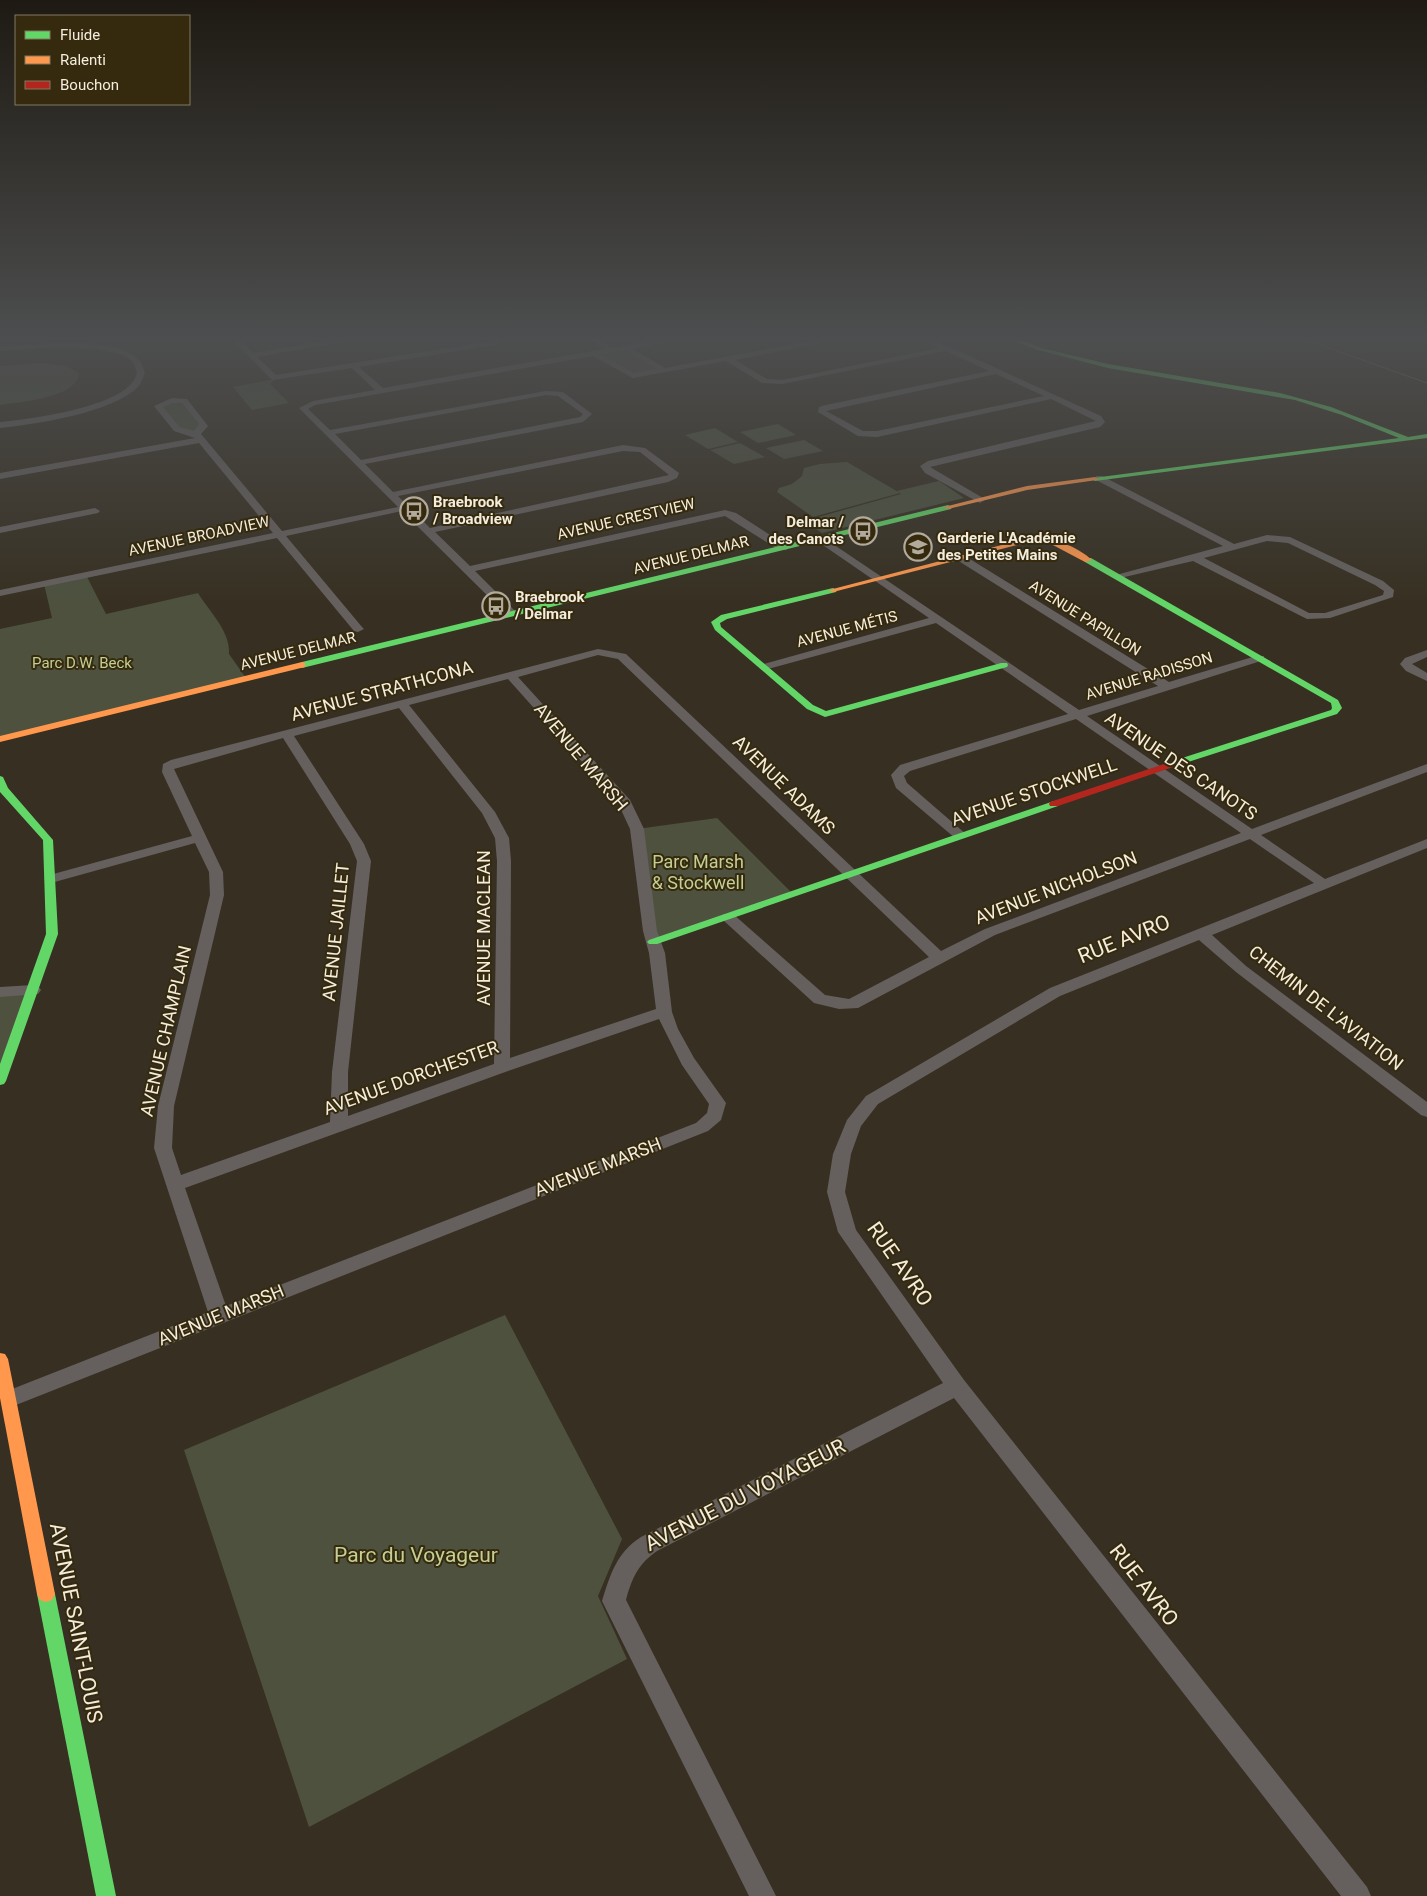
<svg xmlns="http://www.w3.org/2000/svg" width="1427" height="1896" viewBox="0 0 1427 1896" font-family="Roboto,sans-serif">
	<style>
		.green { fill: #4d513e }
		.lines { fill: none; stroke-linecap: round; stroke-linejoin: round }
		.street { fill: #65605e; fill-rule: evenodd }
		.fast { fill: #63d668; fill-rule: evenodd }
		.slow { fill: #ff974d; fill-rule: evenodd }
		.jam { fill: #b3261e; fill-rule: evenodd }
		.tram { stroke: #726d68; stroke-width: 1 }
		.labels { text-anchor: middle; stroke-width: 4; stroke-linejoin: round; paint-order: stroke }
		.far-poi-label { font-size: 15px; font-weight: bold; fill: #f4eddd; stroke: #352a0e; text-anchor: start }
		.far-street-label { font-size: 15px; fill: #f4eddd; stroke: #352a0e }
		.far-park-label { font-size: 15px; fill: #c3cf93; stroke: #352a0e }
		.street-label { font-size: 18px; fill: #f4eddd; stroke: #352a0e }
		.park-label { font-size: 18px; fill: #c3cf93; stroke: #352a0e }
		.near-street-label { font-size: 21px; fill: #f4eddd; stroke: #352a0e }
		.near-park-label { font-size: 21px; fill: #c3cf93; stroke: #352a0e }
	</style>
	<rect width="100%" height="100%" fill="#373022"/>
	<g class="green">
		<path d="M628 349 660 369 636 374 601 354Z"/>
		<path d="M42 363 66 366 79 373C78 398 19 402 0 405V366Z"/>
		<path d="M269 380H274L270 384 289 403 252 410 233 387Z"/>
		<path d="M179 400 203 423 196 434 183 431 160 404Z"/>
		<path d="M778 424 796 435 758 443 740 432Z"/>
		<path d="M715 428 738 442 708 449 685 435Z"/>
		<path d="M804 440 823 451 784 459 766 448Z"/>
		<path d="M740 443 765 457 734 464 710 450Z"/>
		<path d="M847 462 900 493 813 517 777 492 779 488 792 484 802 476 804 468 820 464Z"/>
		<path d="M939 481 964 498 822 533 804 521 901 494 897 491 901 490Z"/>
		<path d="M86 575 106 614 198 593C209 611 231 632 229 654L246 678 0 739V629L52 618 44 584Z"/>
		<path d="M717 818 793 894 653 942 637 829Z"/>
		<path d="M33 990 0 1069V992Z"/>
		<path d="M505 1315 622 1539 598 1596 627 1659 309 1827 184 1450Z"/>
	</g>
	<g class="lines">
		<g class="street">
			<path d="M230 337H238L253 353 351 337H370L257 357 276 375 492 341 495 337 504 339 494 345 359 367 383 388 604 349 587 337H596L612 348 672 337H690L633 349 665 368 832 337H850L735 360 767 379 782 380 939 348 918 337H928L1101 416 1105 422 1100 427 930 467 983 498 985 500 980 503 925 473 920 466 928 461 1096 421 1051 399 877 437 858 436 818 412 819 407 826 405 989 371 946 351 782 384 762 383 726 361 633 378 593 356 315 405 308 409 330 430 546 391 563 392 592 414 583 422 365 464 393 492 623 445 645 448 679 473 677 478 668 482 435 532 470 566 725 510 736 513 787 546V550H779L725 516 475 571 516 612V616H508L402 511 286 536 362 627 364 629 358 632 354 631 277 538 0 596V590L273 533 199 443 0 479V473L195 438 174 431 154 406 172 398 187 399 208 426 201 434 282 531 398 507 299 408 313 401 375 390 352 368 272 380ZM625 350 657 369 634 373 601 354ZM996 374 1044 396 877 431H863L826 411ZM546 395 558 396 583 414 580 417 361 460 335 434ZM173 403H182L199 424 194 431 180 427 163 407ZM623 451 640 452 669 475 430 528 398 496Z"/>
			<path d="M55 343C80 343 118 341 138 359 142 362 143 369 145 373 143 377 141 383 138 387 112 413 36 424 0 428V422C32 419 111 408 132 383 134 381 136 376 137 373 136 370 135 365 133 362 114 341 27 348 0 351V347Z"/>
			<path d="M1096 476H1102L1234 544 1267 535 1290 537 1383 581 1394 590 1393 597 1330 618 1307 619 1193 561 1116 579V575L1223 546 1096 480ZM1267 541 1288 543 1375 585 1384 591 1383 595 1325 613H1309L1204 558Z"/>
			<path d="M95 508 100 511 98 513 0 533V527Z"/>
			<path d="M821 536 1079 710 1158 686 957 560V556H965L1169 682 1256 656H1264V660L1087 716 1252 829 1427 764V772L1261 835 1325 879 1427 839V848L1212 935 1246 966 1427 1102V1117L1421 1115 1236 972 1199 940 1060 996 878 1104 861 1126 851 1154 845 1192 856 1230 964 1380 1367 1887 1371 1896H1341L954 1398 657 1551C638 1564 632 1578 626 1600L776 1896H749L602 1601C610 1575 617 1552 641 1537L943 1383 838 1232 827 1192 833 1154 847 1120 866 1096 1050 988 1314 883 1250 839 995 935 858 1008 839 1009 814 1003 723 920 721 917 723 914H733L825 995 849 999 929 957 618 659 598 655 518 677 630 800 644 829 657 931 665 953 672 1012 678 1029 694 1058 726 1103 721 1120 708 1131 16 1405 9 1408 2 1405V1393L208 1312 154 1148 158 1106 210 895 209 872 195 843 51 883 44 879 46 876 192 836 162 772 163 764 171 760 598 649 626 654 941 951 985 929 1241 833 1076 719 910 771 904 776 907 783 967 835 960 839 955 838 896 788 891 775 900 765 1068 714 936 623 768 669H760V665L929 618 817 541 816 539ZM508 679 617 801 630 829 643 931 649 953 656 1009 510 1058 511 861 509 838 495 812 409 705ZM399 708 482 813 495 838 497 861 494 1064 348 1116V1072L371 861 364 844 294 736ZM283 738 350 844 357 861 332 1072 330 1122 181 1175 172 1148 174 1106 224 895 223 872 174 769ZM659 1019 682 1065 709 1104 707 1113 696 1123 226 1306 185 1188 508 1071Z"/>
			<path d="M1427 650V657L1412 664 1427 673V681L1406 671 1400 664 1405 658Z"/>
			<path d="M33 985 38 986 41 990 38 994 0 997V987Z"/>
		</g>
		<g class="fast">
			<path d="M1003 337H1012L1042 348 1108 364 1280 393 1331 407 1408 437 1427 434V438L1095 481 1092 479 1093 478 1399 438 1342 415 1295 400 1108 368 1038 350Z"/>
			<path d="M948 505 952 507 951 509 302 668 298 665 302 662Z"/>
			<path d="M1085 558H1091L1338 700 1342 708 1337 714 1185 763H1179V759L1331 710 1332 708 1331 703 1085 562Z"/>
			<path d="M833 588 837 590 836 592 727 619 720 623 721 627 813 705 826 711 1001 663H1007L1008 665 1007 667 825 717 807 709 715 630 711 622 721 615Z"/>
			<path d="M0 776 3 777 8 788 53 840 58 934 6 1081 4 1084 0 1085V1064L46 934 43 840 0 792Z"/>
			<path d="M1054 801 1058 802 1059 804 1058 806 657 944H649L647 942 649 940Z"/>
			<path d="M46 1586 52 1588 55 1594 116 1896H96L37 1594 40 1588Z"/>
		</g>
		<g class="slow">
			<path d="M1095 477 1098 479 1097 480 1027 490 948 509 944 507 1027 486Z"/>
			<path d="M1029 538C1051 537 1076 545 1092 560L1085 562 1051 544 1029 542 833 592 829 590Z"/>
			<path d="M302 662 305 663V667L0 742V736Z"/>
			<path d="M0 1353 5 1354 8 1359 55 1594 52 1600 46 1602 40 1600 37 1594 0 1398Z"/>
		</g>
		<path class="jam" d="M1182 758 1187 761 1185 763 1058 806H1050L1049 804 1050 802Z"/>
		<path class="tram" d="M1298 337 1427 383"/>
	</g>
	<linearGradient id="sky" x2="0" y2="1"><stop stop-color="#1e1a13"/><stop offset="0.56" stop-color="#4d4e4f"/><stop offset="1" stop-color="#4d4e4f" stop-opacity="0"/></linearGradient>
	<rect width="1427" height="603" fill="url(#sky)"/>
	<defs>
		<g id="bus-ring" transform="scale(1.4375)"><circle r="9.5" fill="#352a0e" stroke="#b2ab9c" stroke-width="1.5"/><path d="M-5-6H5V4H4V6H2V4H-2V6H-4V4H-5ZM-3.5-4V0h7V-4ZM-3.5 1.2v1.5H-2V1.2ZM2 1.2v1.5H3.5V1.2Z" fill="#b2ab9c"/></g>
		<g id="school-ring" transform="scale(1.4375)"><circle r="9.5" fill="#352a0e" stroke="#b2ab9c" stroke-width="1.5"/><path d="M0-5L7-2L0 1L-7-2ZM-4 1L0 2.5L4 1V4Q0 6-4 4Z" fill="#b2ab9c"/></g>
	</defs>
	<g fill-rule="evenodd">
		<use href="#bus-ring" x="414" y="511"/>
		<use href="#bus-ring" x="863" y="531"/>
		<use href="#school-ring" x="918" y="547"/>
		<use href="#bus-ring" x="496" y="606"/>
	</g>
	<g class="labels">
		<g class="far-poi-label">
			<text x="433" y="507">Braebrook<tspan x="433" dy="17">/ Broadview</tspan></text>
			<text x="844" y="527" text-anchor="end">Delmar /<tspan x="844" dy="17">des Canots</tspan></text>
			<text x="937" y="543">Garderie L'Académie<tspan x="937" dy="17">des Petites Mains</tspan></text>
			<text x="515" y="602">Braebrook<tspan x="515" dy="17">/ Delmar</tspan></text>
		</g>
		<g class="far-street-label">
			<text transform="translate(626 519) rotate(-13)" y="5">AVENUE CRESTVIEW</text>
			<text transform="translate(199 536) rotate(-12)" y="5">AVENUE BROADVIEW</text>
			<text transform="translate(691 555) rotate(-14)" y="5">AVENUE DELMAR</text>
			<text transform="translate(1085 618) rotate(32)" y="5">AVENUE PAPILLON</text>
			<text transform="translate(847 629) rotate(-15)" y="5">AVENUE MÉTIS</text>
			<text transform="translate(298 651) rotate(-14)" y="5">AVENUE DELMAR</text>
			<text transform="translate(1149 676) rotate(-17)" y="5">AVENUE RADISSON</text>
		</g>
		<g class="far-park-label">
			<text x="82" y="668">Parc D.W. Beck</text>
		</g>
		<g class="street-label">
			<text transform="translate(382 691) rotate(-15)" y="6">AVENUE STRATHCONA</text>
			<text transform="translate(581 757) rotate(50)" y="6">AVENUE MARSH</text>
			<text transform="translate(1181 766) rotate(34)" y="6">AVENUE DES CANOTS</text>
			<text transform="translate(784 785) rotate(44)" y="6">AVENUE ADAMS</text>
			<text transform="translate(1034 792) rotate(-19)" y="6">AVENUE STOCKWELL</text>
			<text transform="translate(1056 888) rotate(-21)" y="6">AVENUE NICHOLSON</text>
			<text transform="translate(484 928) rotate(-90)" y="6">AVENUE MACLEAN</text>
			<text transform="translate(336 932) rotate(-84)" y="6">AVENUE JAILLET</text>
			<text transform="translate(1326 1008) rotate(38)" y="6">CHEMIN DE L'AVIATION</text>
			<text transform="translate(166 1031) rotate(-77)" y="6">AVENUE CHAMPLAIN</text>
			<text transform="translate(411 1078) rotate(-20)" y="6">AVENUE DORCHESTER</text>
			<text transform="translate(598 1167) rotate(-21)" y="6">AVENUE MARSH</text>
			<text transform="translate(221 1315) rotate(-22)" y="6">AVENUE MARSH</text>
		</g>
		<g class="park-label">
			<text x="698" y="868">Parc Marsh<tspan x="698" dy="21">&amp; Stockwell</tspan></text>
		</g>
		<g class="near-street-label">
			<text transform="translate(1124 939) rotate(-22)" y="7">RUE AVRO</text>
			<text transform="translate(900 1264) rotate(55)" y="7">RUE AVRO</text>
			<text transform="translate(745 1495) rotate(-27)" y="7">AVENUE DU VOYAGEUR</text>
			<text transform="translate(1144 1585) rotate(52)" y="7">RUE AVRO</text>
			<text transform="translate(76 1623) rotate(79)" y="7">AVENUE SAINT-LOUIS</text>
		</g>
		<g class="near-park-label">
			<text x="416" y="1562">Parc du Voyageur</text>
		</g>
	</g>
	<rect x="15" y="15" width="175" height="90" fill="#352a0e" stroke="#817861"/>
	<rect x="25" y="31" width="25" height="8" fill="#63d668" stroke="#817861"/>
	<text x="60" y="40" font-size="15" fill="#f4eddd">Fluide</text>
	<rect x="25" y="56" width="25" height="8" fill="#ff974d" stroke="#817861"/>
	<text x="60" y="65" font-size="15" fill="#f4eddd">Ralenti</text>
	<rect x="25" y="81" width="25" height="8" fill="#b3261e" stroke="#817861"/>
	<text x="60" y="90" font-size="15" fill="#f4eddd">Bouchon</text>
</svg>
